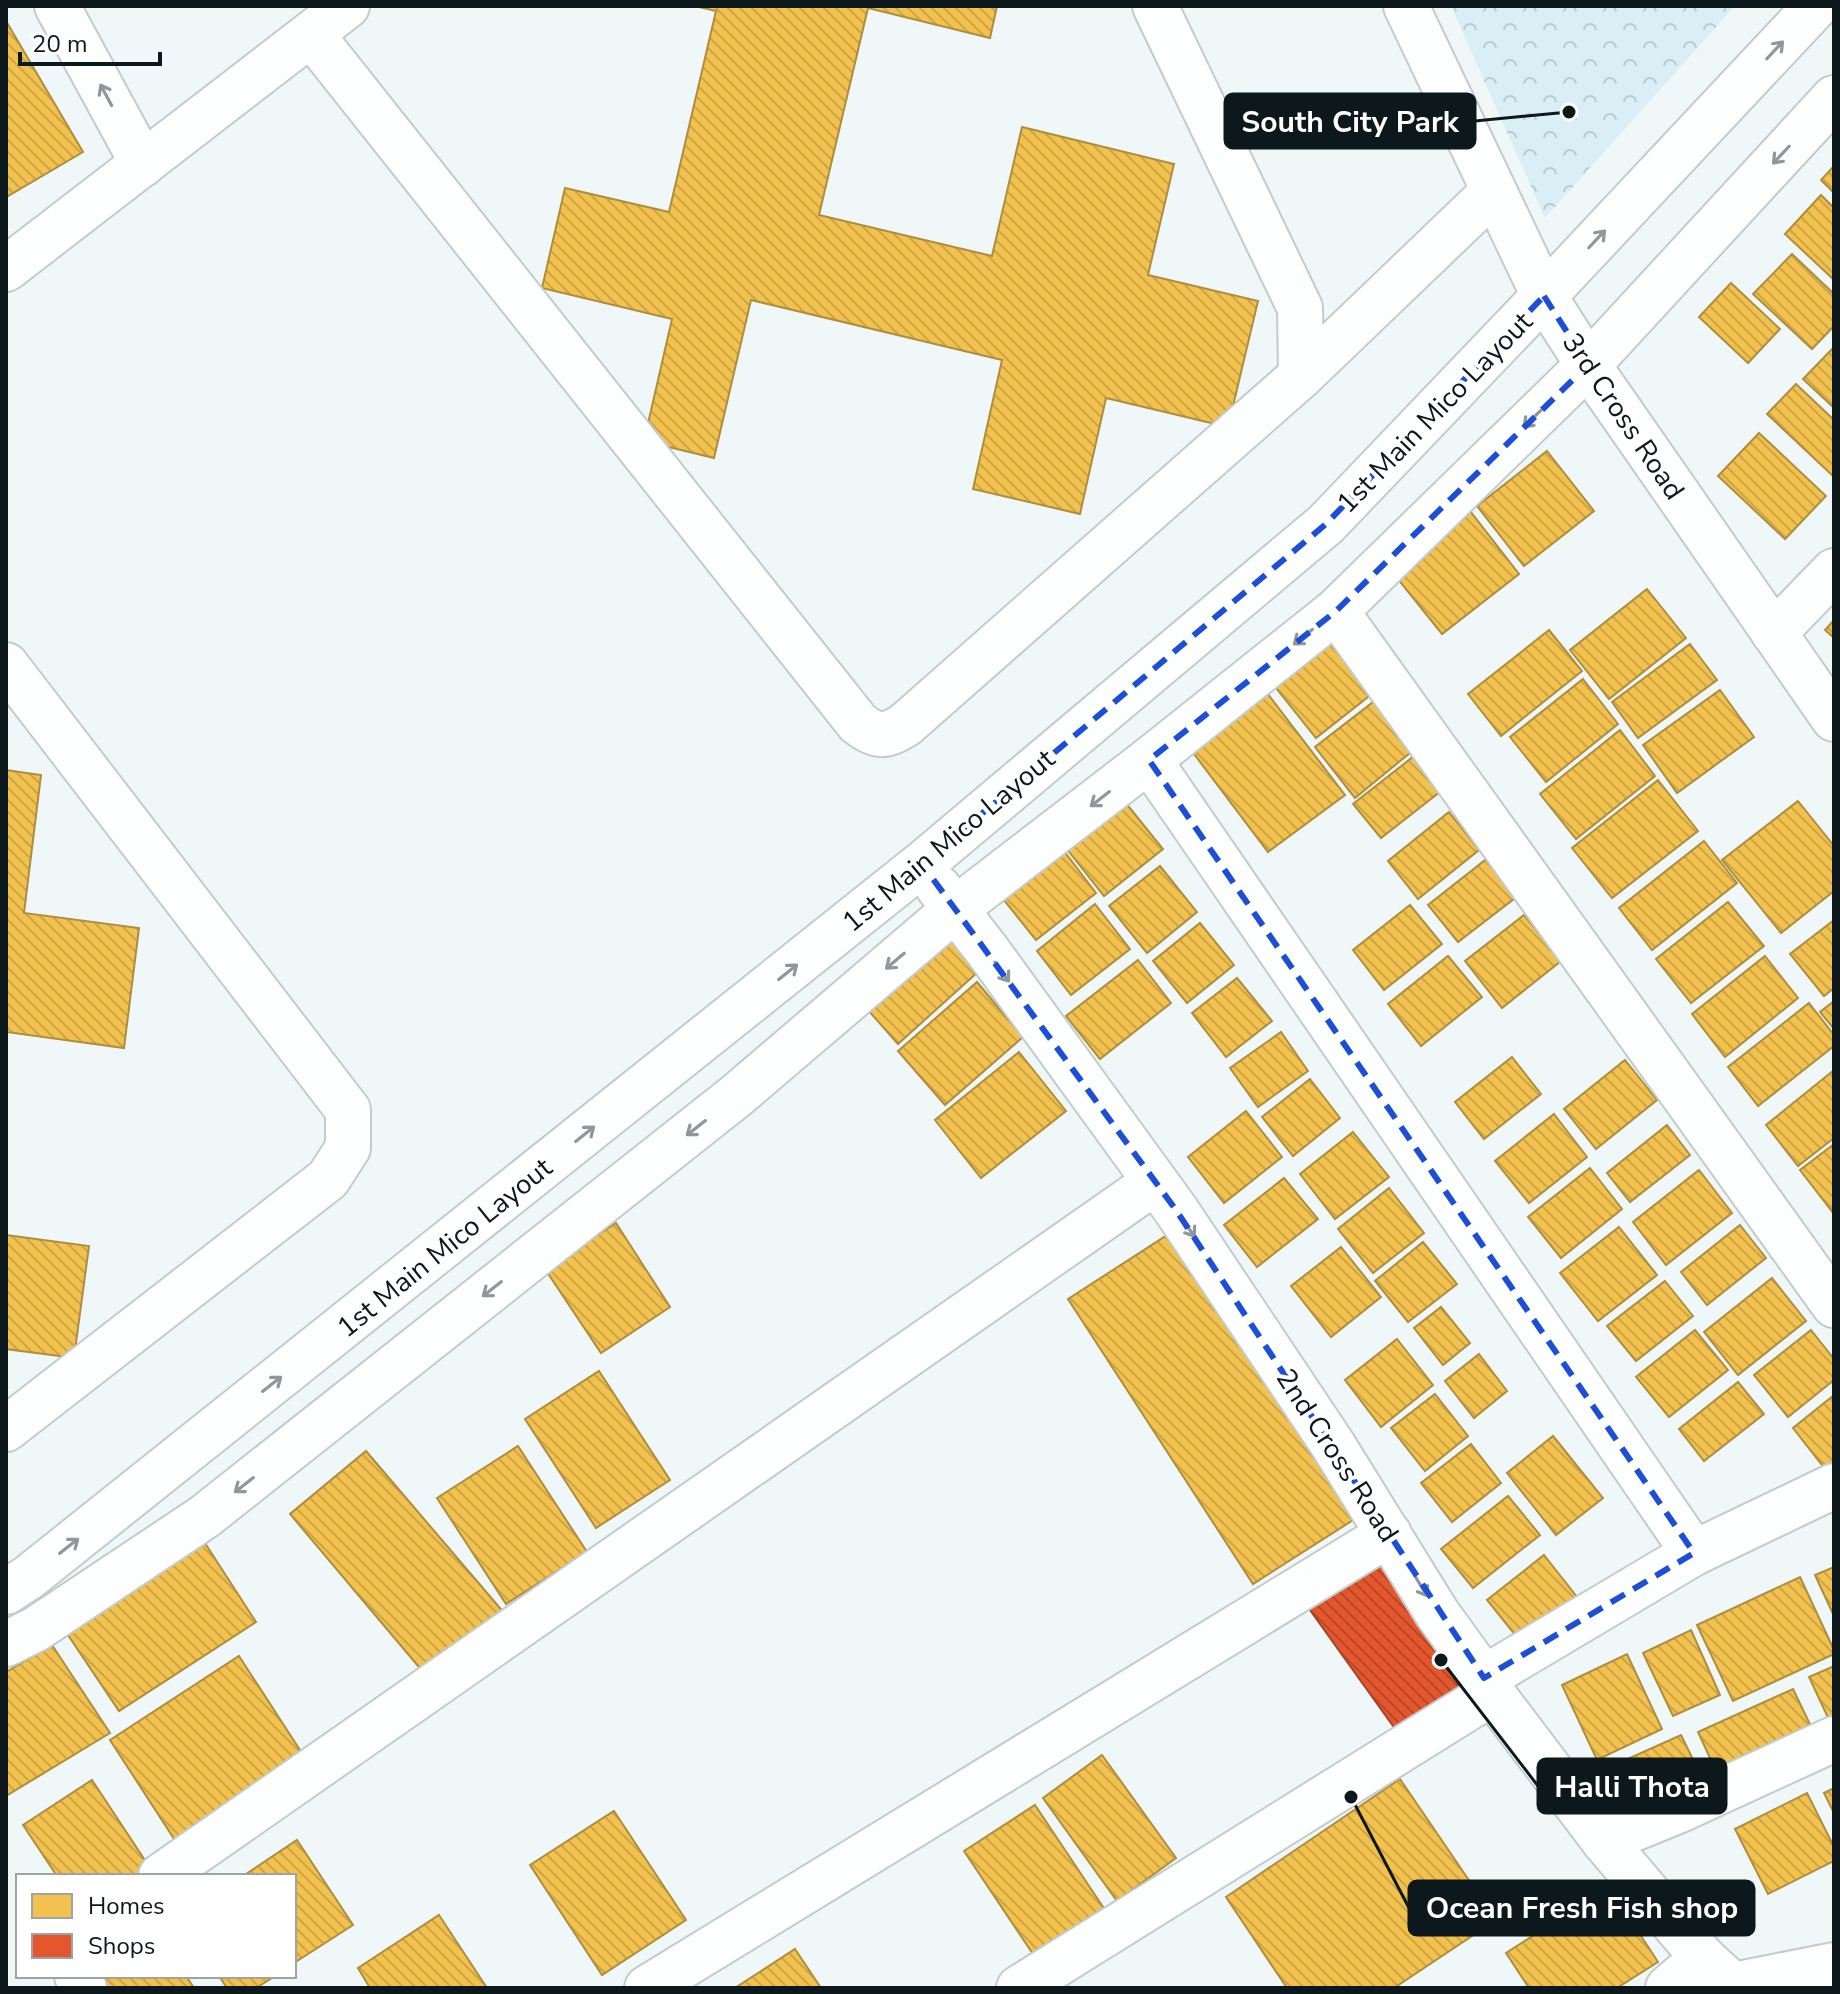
<svg xmlns="http://www.w3.org/2000/svg" width="1840" height="1994" viewBox="0 0 1840 1994" font-family="'Nunito Sans',sans-serif">
	<style>
		.forest { fill: url(#forest-crowns) }
		.homes { fill: url(#homes-back-hatch); stroke: #ad8e3f; stroke-width: 2 }
		.shops { fill: url(#shops-back-hatch); stroke: #a34428; stroke-width: 2 }
		.lines { fill: none; stroke-linecap: round; stroke-linejoin: round }
		.street-casing { stroke: #c2cbce; stroke-width: 48 }
		.secondary-casing { stroke: #c2cbce; stroke-width: 48 }
		.street { stroke: #fdfefe; stroke-width: 44 }
		.secondary { stroke: #fdfefe; stroke-width: 44 }
		.oneway { stroke: #919698 }
		.marked { fill: none; stroke: #1d4ed8; stroke-width: 6; stroke-dasharray: 16 10; stroke-linejoin: round }
		.labels { text-anchor: middle; stroke-width: 8; stroke-linejoin: round; paint-order: stroke }
		.street-label { font-size: 28px; fill: #0c181b; stroke: #fff }
		.leader { fill: none; stroke: #0c181b; stroke-width: 3 }
		.callout-dot { fill: #0c181b; stroke: #fff; stroke-width: 3 }
		.callout { fill: #0c181b; stroke: #0c181b; stroke-width: 3 }
		.callout-label { font-size: 30px; text-anchor: middle; font-weight: bold; fill: #fff }
	</style>
	<defs>
		<pattern id="forest-crowns" width="20" height="18" patternUnits="userSpaceOnUse" patternTransform="scale(2)"><rect width="20" height="18" fill="#d9eff5"/><path d="M2 6a3 3 0 1 1 6 0M12 15a3 3 0 1 1 6 0" fill="none" stroke="#b9ccd1"/></pattern>
		<pattern id="homes-back-hatch" width="6" height="6" patternUnits="userSpaceOnUse" patternTransform="scale(2)"><rect width="6" height="6" fill="#f2c14e"/><path d="M-1 5l2 2M0 0l6 6M5-1l2 2" fill="none" stroke="#cea544"/></pattern>
		<pattern id="shops-back-hatch" width="6" height="6" patternUnits="userSpaceOnUse" patternTransform="scale(2)"><rect width="6" height="6" fill="#e4572e"/><path d="M-1 5l2 2M0 0l6 6M5-1l2 2" fill="none" stroke="#b74726"/></pattern>
	</defs>
	<rect width="100%" height="100%" fill="#f0f7f9"/>
	<path class="forest" d="M1451 6H1735L1545 218Z"/>
	<g class="homes">
		<path d="M695 6H997L990 38 868 8 819 215 992 256 1022 127 1174 164 1148 275 1258 301 1228 427 1106 398 1080 514 973 489 1002 360 751 300 714 458 644 441 672 319 542 288 565 188 669 212 716 11Z"/>
		<path d="M6 21 83 152 8 196 6 192Z"/>
		<path d="M1834 166V193L1821 180Z"/>
		<path d="M1821 195 1834 208V280L1785 234Z"/>
		<path d="M1792 254 1834 294V326L1812 349 1753 294Z"/>
		<path d="M1731 283 1780 329 1748 363 1699 317Z"/>
		<path d="M1834 347V408L1803 379Z"/>
		<path d="M1796 384 1834 420V477L1767 414Z"/>
		<path d="M1759 433 1826 496 1785 539 1718 476Z"/>
		<path d="M1547 451 1594 511 1524 566 1477 506Z"/>
		<path d="M1467 507 1519 574 1442 634 1389 568Z"/>
		<path d="M1647 589 1686 638 1609 699 1570 650Z"/>
		<path d="M1834 620V638L1825 630Z"/>
		<path d="M1549 630 1582 671 1501 736 1468 694Z"/>
		<path d="M1329 638 1373 693 1316 738 1272 683Z"/>
		<path d="M1690 644 1717 680 1638 738 1612 702Z"/>
		<path d="M1583 679 1618 724 1546 782 1510 737Z"/>
		<path d="M1261 685 1345 795 1268 852 1185 742Z"/>
		<path d="M1720 690 1754 737 1677 793 1643 745Z"/>
		<path d="M1377 699 1416 748 1355 798 1315 747Z"/>
		<path d="M1620 730 1655 776 1576 839 1540 794Z"/>
		<path d="M1414 756 1441 791 1381 838 1353 804Z"/>
		<path d="M6 770 41 775 24 913 139 928 124 1048 6 1032Z"/>
		<path d="M1658 780 1698 831 1612 898 1572 848Z"/>
		<path d="M1798 801 1834 846V891L1781 933 1722 860Z"/>
		<path d="M1125 802 1163 849 1104 896 1066 848Z"/>
		<path d="M1449 812 1479 850 1418 899 1388 861Z"/>
		<path d="M1704 841 1737 883 1652 950 1619 908Z"/>
		<path d="M1064 851 1096 893 1036 940 1003 899Z"/>
		<path d="M1489 857 1519 895 1458 942 1428 905Z"/>
		<path d="M1160 866 1197 912 1147 953 1109 906Z"/>
		<path d="M1728 902 1764 946 1691 1003 1656 959Z"/>
		<path d="M1095 904 1130 949 1071 995 1037 951Z"/>
		<path d="M1410 905 1442 944 1384 990 1353 950Z"/>
		<path d="M1524 915 1561 961 1502 1008 1465 961Z"/>
		<path d="M1834 920V988L1824 996 1790 954Z"/>
		<path d="M1200 923 1234 965 1187 1003 1153 961Z"/>
		<path d="M941 928 979 971 898 1044 860 1001Z"/>
		<path d="M1448 956 1482 997 1421 1046 1388 1004Z"/>
		<path d="M1765 956 1798 998 1725 1057 1692 1014Z"/>
		<path d="M1138 960 1171 1003 1100 1059 1066 1016Z"/>
		<path d="M1237 978 1272 1021 1226 1057 1192 1013Z"/>
		<path d="M977 982 1023 1037 945 1105 898 1051Z"/>
		<path d="M1834 1001V1029L1820 1012Z"/>
		<path d="M1809 1003 1834 1035V1046L1758 1106 1728 1067Z"/>
		<path d="M1281 1032 1308 1071 1258 1107 1230 1068Z"/>
		<path d="M1019 1052 1066 1111 981 1178 935 1120Z"/>
		<path d="M1512 1057 1541 1094 1484 1139 1455 1102Z"/>
		<path d="M1625 1060 1657 1100 1596 1149 1564 1109Z"/>
		<path d="M1834 1070V1138L1798 1166 1766 1125Z"/>
		<path d="M1310 1079 1340 1118 1293 1156 1262 1117Z"/>
		<path d="M1246 1111 1282 1157 1224 1203 1188 1157Z"/>
		<path d="M1554 1114 1587 1157 1529 1203 1495 1161Z"/>
		<path d="M1667 1125 1690 1155 1630 1202 1607 1173Z"/>
		<path d="M1353 1132 1389 1177 1335 1219 1300 1174Z"/>
		<path d="M1834 1144V1214L1800 1170Z"/>
		<path d="M1590 1168 1622 1209 1561 1258 1528 1217Z"/>
		<path d="M1699 1170 1732 1213 1666 1265 1633 1222Z"/>
		<path d="M1284 1178 1318 1219 1257 1267 1224 1225Z"/>
		<path d="M1389 1188 1424 1233 1373 1273 1338 1229Z"/>
		<path d="M616 1223 670 1307 601 1353 545 1269Z"/>
		<path d="M1740 1225 1766 1258 1707 1305 1681 1272Z"/>
		<path d="M1619 1227 1657 1275 1598 1321 1560 1273Z"/>
		<path d="M1175 1230 1361 1515 1253 1584 1068 1299Z"/>
		<path d="M6 1235 89 1246 74 1358 6 1349Z"/>
		<path d="M1423 1242 1457 1284 1408 1322 1375 1281Z"/>
		<path d="M1341 1247 1381 1297 1331 1337 1291 1286Z"/>
		<path d="M1772 1278 1806 1321 1738 1375 1704 1332Z"/>
		<path d="M1665 1281 1693 1316 1636 1361 1607 1326Z"/>
		<path d="M1441 1307 1470 1343 1443 1365 1414 1328Z"/>
		<path d="M1695 1330 1728 1370 1669 1417 1636 1377Z"/>
		<path d="M1811 1330 1834 1359V1380L1788 1417 1754 1375Z"/>
		<path d="M1397 1339 1433 1385 1381 1427 1345 1380Z"/>
		<path d="M1479 1354 1507 1391 1474 1418 1445 1381Z"/>
		<path d="M599 1371 670 1480 596 1528 525 1419Z"/>
		<path d="M1738 1382 1764 1414 1704 1461 1679 1429Z"/>
		<path d="M1435 1394 1468 1436 1425 1471 1391 1428Z"/>
		<path d="M1834 1395V1470L1829 1474 1793 1428Z"/>
		<path d="M1553 1436 1603 1498 1556 1535 1507 1473Z"/>
		<path d="M1471 1444 1501 1483 1452 1522 1421 1483Z"/>
		<path d="M518 1446 587 1552 506 1604 437 1498Z"/>
		<path d="M366 1451 505 1614 429 1679 290 1514Z"/>
		<path d="M1508 1496 1540 1535 1473 1588 1441 1549Z"/>
		<path d="M203 1540 256 1622 119 1711 64 1629Z"/>
		<path d="M1544 1555 1581 1602 1525 1647 1487 1600Z"/>
		<path d="M1834 1567V1616L1815 1575Z"/>
		<path d="M1800 1577 1834 1650V1654L1733 1701 1697 1625Z"/>
		<path d="M1691 1630 1720 1695 1673 1716 1643 1653Z"/>
		<path d="M52 1645 110 1733 6 1796V1672Z"/>
		<path d="M1627 1654 1662 1729 1597 1760 1562 1685Z"/>
		<path d="M239 1656 309 1764 180 1848 110 1740Z"/>
		<path d="M1834 1666V1720L1830 1722 1809 1677Z"/>
		<path d="M1793 1689 1818 1741 1722 1784 1698 1732Z"/>
		<path d="M1681 1735 1703 1780 1644 1807 1623 1761Z"/>
		<path d="M1102 1755 1176 1858 1117 1901 1043 1798Z"/>
		<path d="M1400 1779 1496 1920 1394 1988H1287L1226 1897Z"/>
		<path d="M92 1780 154 1874 151 1876H57L23 1825Z"/>
		<path d="M1834 1788V1813L1824 1793Z"/>
		<path d="M1807 1793 1834 1847V1861L1768 1894 1735 1829Z"/>
		<path d="M1035 1805 1115 1925 1045 1972 964 1851Z"/>
		<path d="M614 1811 686 1920 602 1975 530 1865Z"/>
		<path d="M297 1840 353 1925 294 1963V1876H243Z"/>
		<path d="M1609 1887 1658 1962 1617 1988H1529L1506 1953Z"/>
		<path d="M439 1915 487 1988H370L358 1968Z"/>
		<path d="M795 1949 821 1988H735Z"/>
		<path d="M91 1976H186L194 1988H99Z"/>
		<path d="M219 1976H275L256 1988H227Z"/>
	</g>
	<path class="shops" d="M1390 1553 1481 1689 1403 1740 1310 1610Z"/>
	<g class="lines">
		<g class="street-casing">
			<g id="street">
				<path d="M57 6 143 164"/>
				<path d="M311 34 858 723C877 738 885 737 905 725L1301 376 1300 308 1155 6"/>
				<path d="M6 269 347 6"/>
				<path d="M1588 365 1834 719"/>
				<path d="M1301 376 1493 192"/>
				<path d="M1336 611 1834 1305"/>
				<path d="M1774 633 1834 571"/>
				<path d="M6 665 348 1110V1148L328 1179 6 1429"/>
				<path d="M1149 760 1694 1553"/>
				<path d="M1484 1678 1694 1553 1834 1486"/>
				<path d="M1604 1841 1680 1810 1834 1739"/>
				<path d="M161 1876 1155 1182"/>
				<path d="M77 1976 84 1988"/>
				<path d="M1733 1985 1834 1965"/>
				<path d="M647 1988 1389 1534"/>
				<path d="M1019 1988 1492 1693"/>
				<path d="M1668 1988 1703 1958"/>
			</g>
		</g>
		<g class="secondary-casing">
			<g id="secondary">
				<path d="M1406 6 1544 296 1588 365"/>
				<path d="M938 887 987 950 1176 1210 1333 1445 1437 1613 1484 1678 1492 1693 1604 1841 1703 1958 1736 1988"/>
				<path d="M6 1592 29 1577 922 864 1326 524 1544 296 1816 6"/>
				<path d="M6 1644 36 1629 204 1517 736 1096 954 910 1149 760 1336 611 1588 365 1834 98"/>
			</g>
		</g>
		<use href="#street" class="street"/>
		<use href="#secondary" class="secondary"/>
	</g>
	<defs><path id="oneway-shaft" d="M-6 0H5M1.5-3L5.5 0L1.5 3" fill="none" stroke-width="1.6" stroke-linecap="round" stroke-linejoin="round" transform="scale(2)"/></defs>
	<g class="oneway">
		<use href="#oneway-shaft" transform="translate(1775 50) rotate(-47)"/>
		<use href="#oneway-shaft" transform="translate(106 95) rotate(-118)"/>
		<use href="#oneway-shaft" transform="translate(1781 155) rotate(133)"/>
		<use href="#oneway-shaft" transform="translate(1597 239) rotate(-47)"/>
		<use href="#oneway-shaft" transform="translate(1532 419) rotate(136)"/>
		<use href="#oneway-shaft" transform="translate(1303 637) rotate(141)"/>
		<use href="#oneway-shaft" transform="translate(1100 799) rotate(142)"/>
		<use href="#oneway-shaft" transform="translate(895 961) rotate(140)"/>
		<use href="#oneway-shaft" transform="translate(788 972) rotate(-39)"/>
		<use href="#oneway-shaft" transform="translate(1002 972) rotate(54)"/>
		<use href="#oneway-shaft" transform="translate(696 1128) rotate(142)"/>
		<use href="#oneway-shaft" transform="translate(585 1134) rotate(-39)"/>
		<use href="#oneway-shaft" transform="translate(1188 1227) rotate(56)"/>
		<use href="#oneway-shaft" transform="translate(492 1289) rotate(142)"/>
		<use href="#oneway-shaft" transform="translate(272 1384) rotate(-38)"/>
		<use href="#oneway-shaft" transform="translate(244 1485) rotate(142)"/>
		<use href="#oneway-shaft" transform="translate(69 1546) rotate(-38)"/>
		<use href="#oneway-shaft" transform="translate(1421 1586) rotate(59)"/>
	</g>
	<path class="marked" d="M1544 296 1588 365 1336 611 1149 760 1694 1553 1484 1678 1176 1210 922 864 1326 524Z"/>
	<g class="labels">
		<g class="street-label">
			<text transform="translate(1434 412) rotate(-46)" y="10">1st Main Mico Layout</text>
			<text transform="translate(1624 416) rotate(56)" y="10">3rd Cross Road</text>
			<text transform="translate(948 840) rotate(-40)" y="10">1st Main Mico Layout</text>
			<text transform="translate(444 1247) rotate(-39)" y="10">1st Main Mico Layout</text>
			<text transform="translate(1338 1455) rotate(57)" y="10">2nd Cross Road</text>
		</g>
	</g>
	<path class="leader" d="M1569 112L1475 121M1441 1660L1538 1786M1351 1797L1409 1908"/>
	<g class="callout-dot">
		<circle cx="1569" cy="112" r="8"/>
		<circle cx="1441" cy="1660" r="8"/>
		<circle cx="1351" cy="1797" r="8"/>
	</g>
	<g class="callout">
		<rect x="1225" y="94" width="250" height="54" rx="8"/>
		<rect x="1538" y="1759" width="188" height="54" rx="8"/>
		<rect x="1409" y="1881" width="345" height="54" rx="8"/>
	</g>
	<g class="callout-label">
		<text x="1350" y="132">South City Park</text>
		<text x="1632" y="1797">Halli Thota</text>
		<text x="1582" y="1918">Ocean Fresh Fish shop</text>
	</g>
	<rect width="1840" height="1994" fill="none" stroke="#0c181b" stroke-width="16"/>
	<rect x="16" y="1874" width="280" height="104" fill="#ffffff" stroke="#9ea3a4" stroke-width="2"/>
	<rect x="32" y="1894" width="40" height="24" fill="#f2c14e" stroke="#9ea3a4" stroke-width="2"/>
	<text x="88" y="1914" font-size="24" fill="#0c181b">Homes</text>
	<rect x="32" y="1934" width="40" height="24" fill="#e4572e" stroke="#9ea3a4" stroke-width="2"/>
	<text x="88" y="1954" font-size="24" fill="#0c181b">Shops</text>
	<path d="M20 52v12h140v-12" fill="none" stroke="#0c181b" stroke-width="4"/>
	<text x="32" y="52" font-size="24" fill="#0c181b" stroke="#ffffff" stroke-width="6" paint-order="stroke">20 m</text>
</svg>
